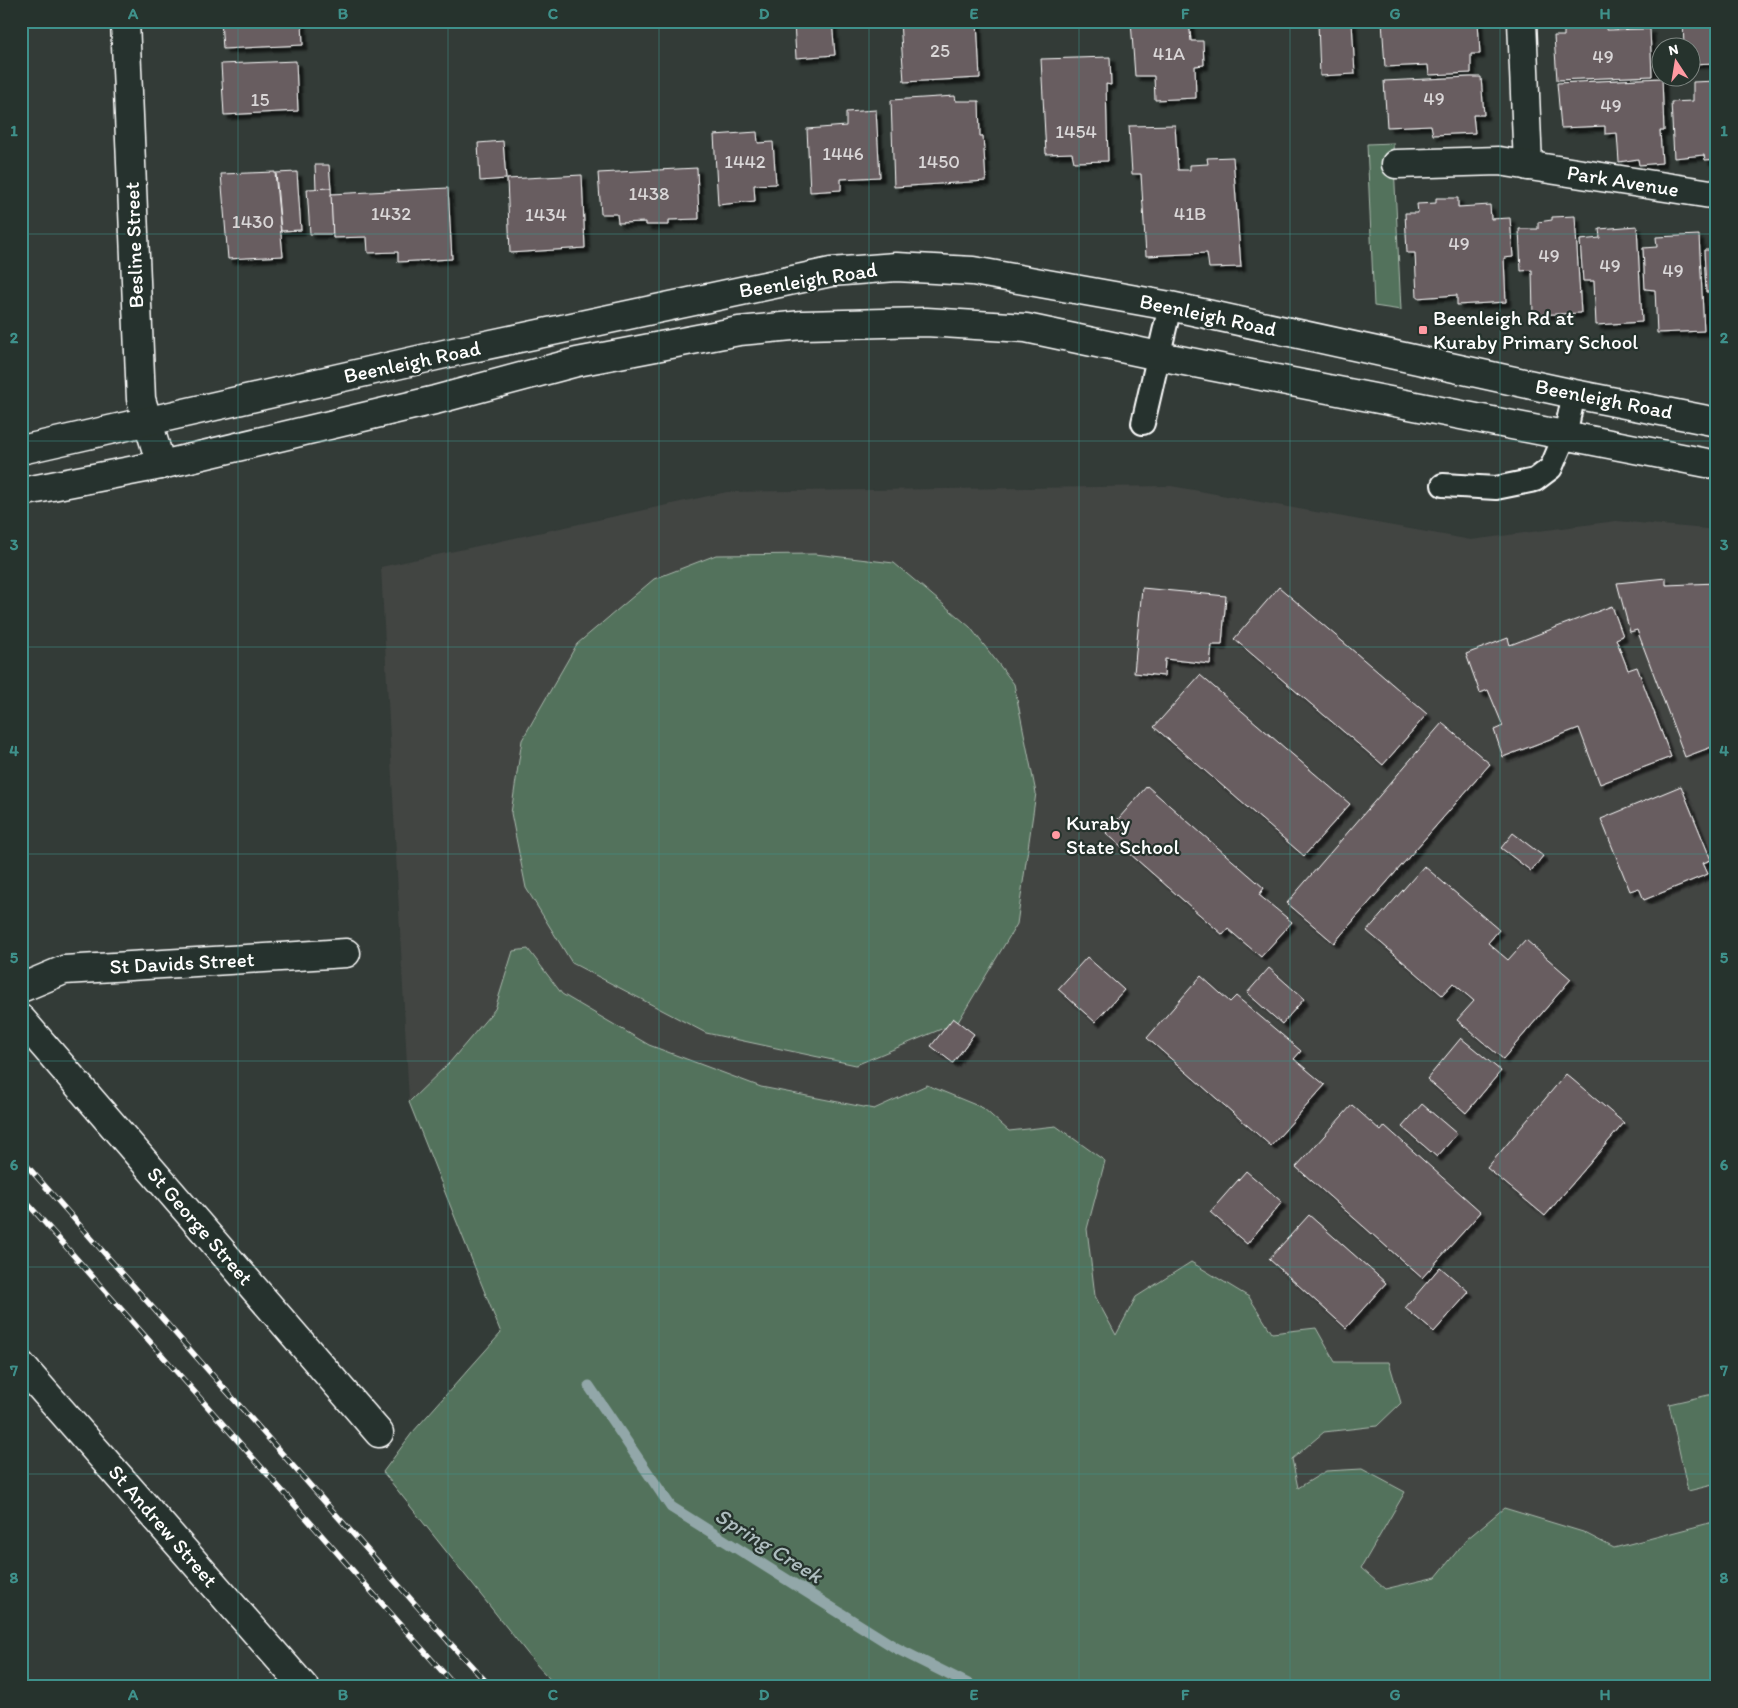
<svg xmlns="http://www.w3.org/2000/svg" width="1738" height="1708" viewBox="0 0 1738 1708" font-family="Itim,sans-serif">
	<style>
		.built { fill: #434543 }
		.green { fill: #53725b; stroke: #a9b8ad }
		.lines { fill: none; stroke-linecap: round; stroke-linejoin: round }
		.stream { stroke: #92a7a9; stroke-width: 11 }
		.building { fill: #685d60; stroke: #fff; filter: url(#shadow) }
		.service-casing { stroke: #fff; stroke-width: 26 }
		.minor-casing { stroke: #fff; stroke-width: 31 }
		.secondary-casing { stroke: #fff; stroke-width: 31 }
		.service { stroke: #26332d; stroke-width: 22 }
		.minor { stroke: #26332d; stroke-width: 28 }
		.secondary { stroke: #26332d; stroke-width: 28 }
		.rail-casing { stroke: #fff; stroke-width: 5.5 }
		.rail { stroke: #26332d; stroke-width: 4; stroke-dasharray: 11; stroke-linecap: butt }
		.grid { fill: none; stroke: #3f918b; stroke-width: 1; stroke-opacity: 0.55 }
		.poi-dot { fill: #ff9aa2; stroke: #26332d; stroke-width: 2 }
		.labels { text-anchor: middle; stroke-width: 4.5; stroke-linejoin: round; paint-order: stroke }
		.number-label { font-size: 19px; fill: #d9d6d7 }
		.street-label { font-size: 21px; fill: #fff; stroke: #26332d }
		.poi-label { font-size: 21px; fill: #fff; stroke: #26332d; text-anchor: start }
		.water-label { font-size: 22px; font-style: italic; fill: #aebdbf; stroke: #26332d }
		.neatline { fill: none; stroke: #3f918b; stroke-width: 2 }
		.grid-label { font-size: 16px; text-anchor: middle; font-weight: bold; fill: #3f918b }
	</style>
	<defs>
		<filter id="shadow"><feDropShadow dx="4.5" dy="4.5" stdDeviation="1" flood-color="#0009"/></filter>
	</defs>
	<rect width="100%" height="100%" fill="#333b37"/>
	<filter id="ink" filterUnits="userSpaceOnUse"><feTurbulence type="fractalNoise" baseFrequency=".02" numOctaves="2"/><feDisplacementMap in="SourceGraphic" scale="10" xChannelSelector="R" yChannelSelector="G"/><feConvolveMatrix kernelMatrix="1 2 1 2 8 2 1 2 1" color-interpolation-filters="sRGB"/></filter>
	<g filter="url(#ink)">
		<path class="built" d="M1171 486 1471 540 1616 521 1717 530V1533L1342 1631 641 1687 412 1433 501 1333 409 1102 381 567 727 492Z"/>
		<g class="green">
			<path d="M1393 143 1401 310 1374 306 1367 144Z"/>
			<path d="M815 554 894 563 970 627 1014 684 1036 793 1017 924 958 1022 856 1065 706 1033 572 963 526 888 511 813 522 740 577 644 654 579 716 555Z"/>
			<path d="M528 949 562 994 649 1045 761 1087 874 1109 927 1085 983 1108 1009 1131 1056 1126 1105 1161 1087 1229 1095 1296 1116 1335 1136 1297 1191 1262 1249 1297 1272 1333 1316 1328 1335 1362H1389L1401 1403 1377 1426 1324 1432 1292 1459 1298 1488 1326 1471 1362 1469 1405 1492 1361 1568 1385 1589 1436 1577 1467 1539 1504 1508 1583 1532 1614 1548 1717 1521V1687H557L535 1663 383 1472 412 1433 501 1333 409 1102 450 1062 495 1009 513 951Z"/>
			<path d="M1717 1393V1484L1688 1491 1669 1404Z"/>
		</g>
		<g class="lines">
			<path class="stream" d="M589 1386 671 1507 896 1648 974 1687"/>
		</g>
		<g class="building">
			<path d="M221 21H302L303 45 223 49Z"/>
			<path d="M794 21H832L835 55 796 58Z"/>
			<path d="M900 21H977L980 78 904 82Z"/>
			<path d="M1131 21H1189L1191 41H1203L1204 65 1195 66 1196 98 1155 100 1154 76H1135Z"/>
			<path d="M1382 21H1478L1480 54H1471V73L1429 75 1428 65 1385 67Z"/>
			<path d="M1607 21V30L1650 29 1652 76 1557 80 1554 36H1564V22Z"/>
			<path d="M1683 21H1717V63L1690 64V48H1684Z"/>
			<path d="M1352 22 1355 74 1320 76 1318 23Z"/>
			<path d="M1110 57 1111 85 1106 84 1108 161 1074 162 1072 153 1046 154 1041 59Z"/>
			<path d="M296 61 298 111 224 115 221 64Z"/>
			<path d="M1470 77H1481L1484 115H1473L1475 133 1433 135 1431 125 1387 127 1384 81Z"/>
			<path d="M1662 78 1664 131H1660L1662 163 1639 165 1638 159 1619 162 1617 133 1605 134V126L1561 128 1557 83Z"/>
			<path d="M1717 81V159L1705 160 1704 155 1674 158 1671 102 1693 101V82Z"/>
			<path d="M955 96 956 101H979L980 136H983L986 181 894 187 891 100Z"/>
			<path d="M876 110 880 177 841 179V190L810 192 807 129 846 126V112Z"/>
			<path d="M1175 125 1178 170H1190V165L1208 164 1207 158 1233 157 1241 267 1209 268 1207 253 1146 256 1141 174H1132L1129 126Z"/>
			<path d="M757 132 758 143 773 142 776 184 754 185 755 201 718 205 714 135Z"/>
			<path d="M503 141 506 179 480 181 478 143Z"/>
			<path d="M315 165H329L331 188 316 189Z"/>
			<path d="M697 168 699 219 669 220V225H646V222L618 223 617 214H601L598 173Z"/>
			<path d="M275 172 283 256 228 259 221 174Z"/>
			<path d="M297 172 301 230 281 231 276 173Z"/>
			<path d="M582 175 585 248 510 253 507 179Z"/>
			<path d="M331 188 333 234H310L307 189Z"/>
			<path d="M448 188 452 259 398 262V252L368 253 367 237 333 238 331 194Z"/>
			<path d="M1436 198H1458V207L1490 205 1491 219 1510 218 1513 257 1504 258 1506 302 1457 305V295L1417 298 1415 253H1407L1405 213H1418L1417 204 1436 203Z"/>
			<path d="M1575 216 1581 313 1533 315 1532 270 1521 271 1519 229H1538V222L1552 220V217Z"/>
			<path d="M1637 226 1642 322 1596 325 1594 281H1583L1580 240 1600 238 1599 229Z"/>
			<path d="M1699 235 1704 331 1657 333 1655 290 1645 289 1643 248 1657 247 1656 237Z"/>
			<path d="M1704 250H1717V292H1706Z"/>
			<path d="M1666 578V585L1717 583V745L1685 757 1637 630 1630 632 1617 583Z"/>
			<path d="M1279 587 1427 714 1383 765 1234 639Z"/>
			<path d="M1142 588 1226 596 1222 645H1212L1210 664 1165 659 1164 676 1134 673Z"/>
			<path d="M1612 606 1623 636 1616 639 1628 670 1637 667 1671 757 1600 784 1579 728 1503 757 1494 730 1503 726 1488 690 1480 693 1466 654 1508 638 1510 645Z"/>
			<path d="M1200 675 1350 804 1304 856 1154 727Z"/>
			<path d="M1442 723 1490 764 1334 943 1287 903Z"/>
			<path d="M1147 786 1264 888 1259 895 1292 922 1261 957 1228 929 1223 935 1106 833Z"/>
			<path d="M1681 786 1711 860 1703 863 1708 874 1644 900 1639 888 1630 891 1601 819Z"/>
			<path d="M1513 833 1543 856 1531 871 1501 848Z"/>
			<path d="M1424 866 1499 930 1488 943 1508 960 1526 940 1571 979 1503 1059 1457 1020 1474 1001 1453 983 1442 995 1367 931Z"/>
			<path d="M1087 957 1124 990 1095 1022 1058 989Z"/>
			<path d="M1269 968 1304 999 1282 1024 1247 993Z"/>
			<path d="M1201 976 1230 1002 1236 996 1301 1051 1294 1059 1325 1085 1271 1146 1147 1038Z"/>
			<path d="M953 1018 974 1034 953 1063 931 1046Z"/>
			<path d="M1461 1038 1501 1071 1466 1113 1427 1079Z"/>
			<path d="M1566 1074 1624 1123 1545 1216 1487 1168Z"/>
			<path d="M1422 1104 1457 1134 1437 1157 1402 1127Z"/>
			<path d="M1352 1105 1381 1131 1385 1126 1481 1212 1422 1278 1296 1167Z"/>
			<path d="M1246 1171 1282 1202 1247 1244 1210 1212Z"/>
			<path d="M1309 1215 1386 1283 1346 1328 1269 1259Z"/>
			<path d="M1440 1267 1469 1292 1434 1332 1405 1308Z"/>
		</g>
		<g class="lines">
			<g class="service-casing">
				<g id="service">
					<path d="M1143 423 1170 306"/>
					<path d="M1443 485 1496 488 1535 480 1551 468 1565 435 1574 394"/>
				</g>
			</g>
			<g class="minor-casing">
				<g id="minor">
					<path d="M125 21 141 399 161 465"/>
					<path d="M1522 21 1528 166"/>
					<path d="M1396 164 1499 161 1717 195"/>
					<path d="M21 988 64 970 346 953"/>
					<path d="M21 1019 379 1433"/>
					<path d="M21 1365 304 1687"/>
				</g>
			</g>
			<g class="secondary-casing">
				<g id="secondary">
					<path d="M21 450 449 353 831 272 896 267 973 271 1170 306 1574 394 1717 422"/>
					<path d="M21 492 161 465 435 400 577 362 739 331 803 325 926 322 1026 328 1159 356 1717 465"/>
				</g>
			</g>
			<use href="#service" class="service"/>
			<use href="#minor" class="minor"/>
			<use href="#secondary" class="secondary"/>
			<g class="rail-casing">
				<g id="rail">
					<path d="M21 1159 448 1641 491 1687"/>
					<path d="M21 1196 456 1687"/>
				</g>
			</g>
			<use href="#rail" class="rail"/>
		</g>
	</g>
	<path class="grid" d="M238 21V1687M448 21V1687M659 21V1687M869 21V1687M1079 21V1687M1290 21V1687M1500 21V1687M21 234H1717M21 441H1717M21 647H1717M21 854H1717M21 1061H1717M21 1267H1717M21 1474H1717"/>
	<g class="poi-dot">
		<rect x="1418" y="325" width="10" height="10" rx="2.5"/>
		<circle cx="1056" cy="835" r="5"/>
	</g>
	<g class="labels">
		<g class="number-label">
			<text x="940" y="57">25</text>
			<text x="1169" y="60">41A</text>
			<text x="1603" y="63">49</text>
			<text x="1434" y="105">49</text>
			<text x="260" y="106">15</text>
			<text x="1611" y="112">49</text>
			<text x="1076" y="138">1454</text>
			<text x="843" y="160">1446</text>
			<text x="745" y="168">1442</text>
			<text x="939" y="168">1450</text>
			<text x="649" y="200">1438</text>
			<text x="391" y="220">1432</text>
			<text x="1190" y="220">41B</text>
			<text x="546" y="221">1434</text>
			<text x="253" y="228">1430</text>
			<text x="1459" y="250">49</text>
			<text x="1549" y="262">49</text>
			<text x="1610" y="272">49</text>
			<text x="1673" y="277">49</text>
		</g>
		<g class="street-label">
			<text transform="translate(1623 181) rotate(9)" y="7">Park Avenue</text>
			<text transform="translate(134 245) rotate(-92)" y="7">Besline Street</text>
			<text transform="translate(808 280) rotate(-9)" y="7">Beenleigh Road</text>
			<text transform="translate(1208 315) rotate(12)" y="7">Beenleigh Road</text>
			<text transform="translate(412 362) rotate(-12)" y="7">Beenleigh Road</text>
			<text transform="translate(1604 399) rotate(11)" y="7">Beenleigh Road</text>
			<text transform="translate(182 963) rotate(-3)" y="7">St Davids Street</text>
			<text transform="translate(200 1226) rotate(49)" y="7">St George Street</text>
			<text transform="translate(163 1526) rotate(49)" y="7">St Andrew Street</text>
		</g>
		<g class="poi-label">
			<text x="1433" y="325">Beenleigh Rd at<tspan x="1433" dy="24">Kuraby Primary School</tspan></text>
			<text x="1066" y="830">Kuraby<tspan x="1066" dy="24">State School</tspan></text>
		</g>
		<g class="water-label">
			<text transform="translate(769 1545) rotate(32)" y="8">Spring Creek</text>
		</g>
	</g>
	<rect width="1738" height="1708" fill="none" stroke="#26332d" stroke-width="55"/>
	<g transform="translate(1676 62) rotate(348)"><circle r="24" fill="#26332d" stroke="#7d8581"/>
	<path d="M0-4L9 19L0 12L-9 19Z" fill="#ff9aa2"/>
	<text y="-8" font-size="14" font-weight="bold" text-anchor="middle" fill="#ffffff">N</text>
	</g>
	<rect x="28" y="28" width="1682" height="1652" class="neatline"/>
	<g class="grid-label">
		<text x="133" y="19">A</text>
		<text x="343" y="19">B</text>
		<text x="553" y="19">C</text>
		<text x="764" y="19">D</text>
		<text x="974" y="19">E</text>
		<text x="1185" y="19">F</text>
		<text x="1395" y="19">G</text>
		<text x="1605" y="19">H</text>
		<text x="14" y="136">1</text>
		<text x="1724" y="136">1</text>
		<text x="14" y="343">2</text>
		<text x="1724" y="343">2</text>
		<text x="14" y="550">3</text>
		<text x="1724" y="550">3</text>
		<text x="14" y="756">4</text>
		<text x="1724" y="756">4</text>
		<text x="14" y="963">5</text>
		<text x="1724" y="963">5</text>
		<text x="14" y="1170">6</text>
		<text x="1724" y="1170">6</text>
		<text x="14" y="1376">7</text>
		<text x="1724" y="1376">7</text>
		<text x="14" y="1583">8</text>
		<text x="1724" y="1583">8</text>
		<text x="133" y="1700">A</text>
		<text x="343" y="1700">B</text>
		<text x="553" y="1700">C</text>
		<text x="764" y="1700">D</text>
		<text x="974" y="1700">E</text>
		<text x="1185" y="1700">F</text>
		<text x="1395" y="1700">G</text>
		<text x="1605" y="1700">H</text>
	</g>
</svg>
